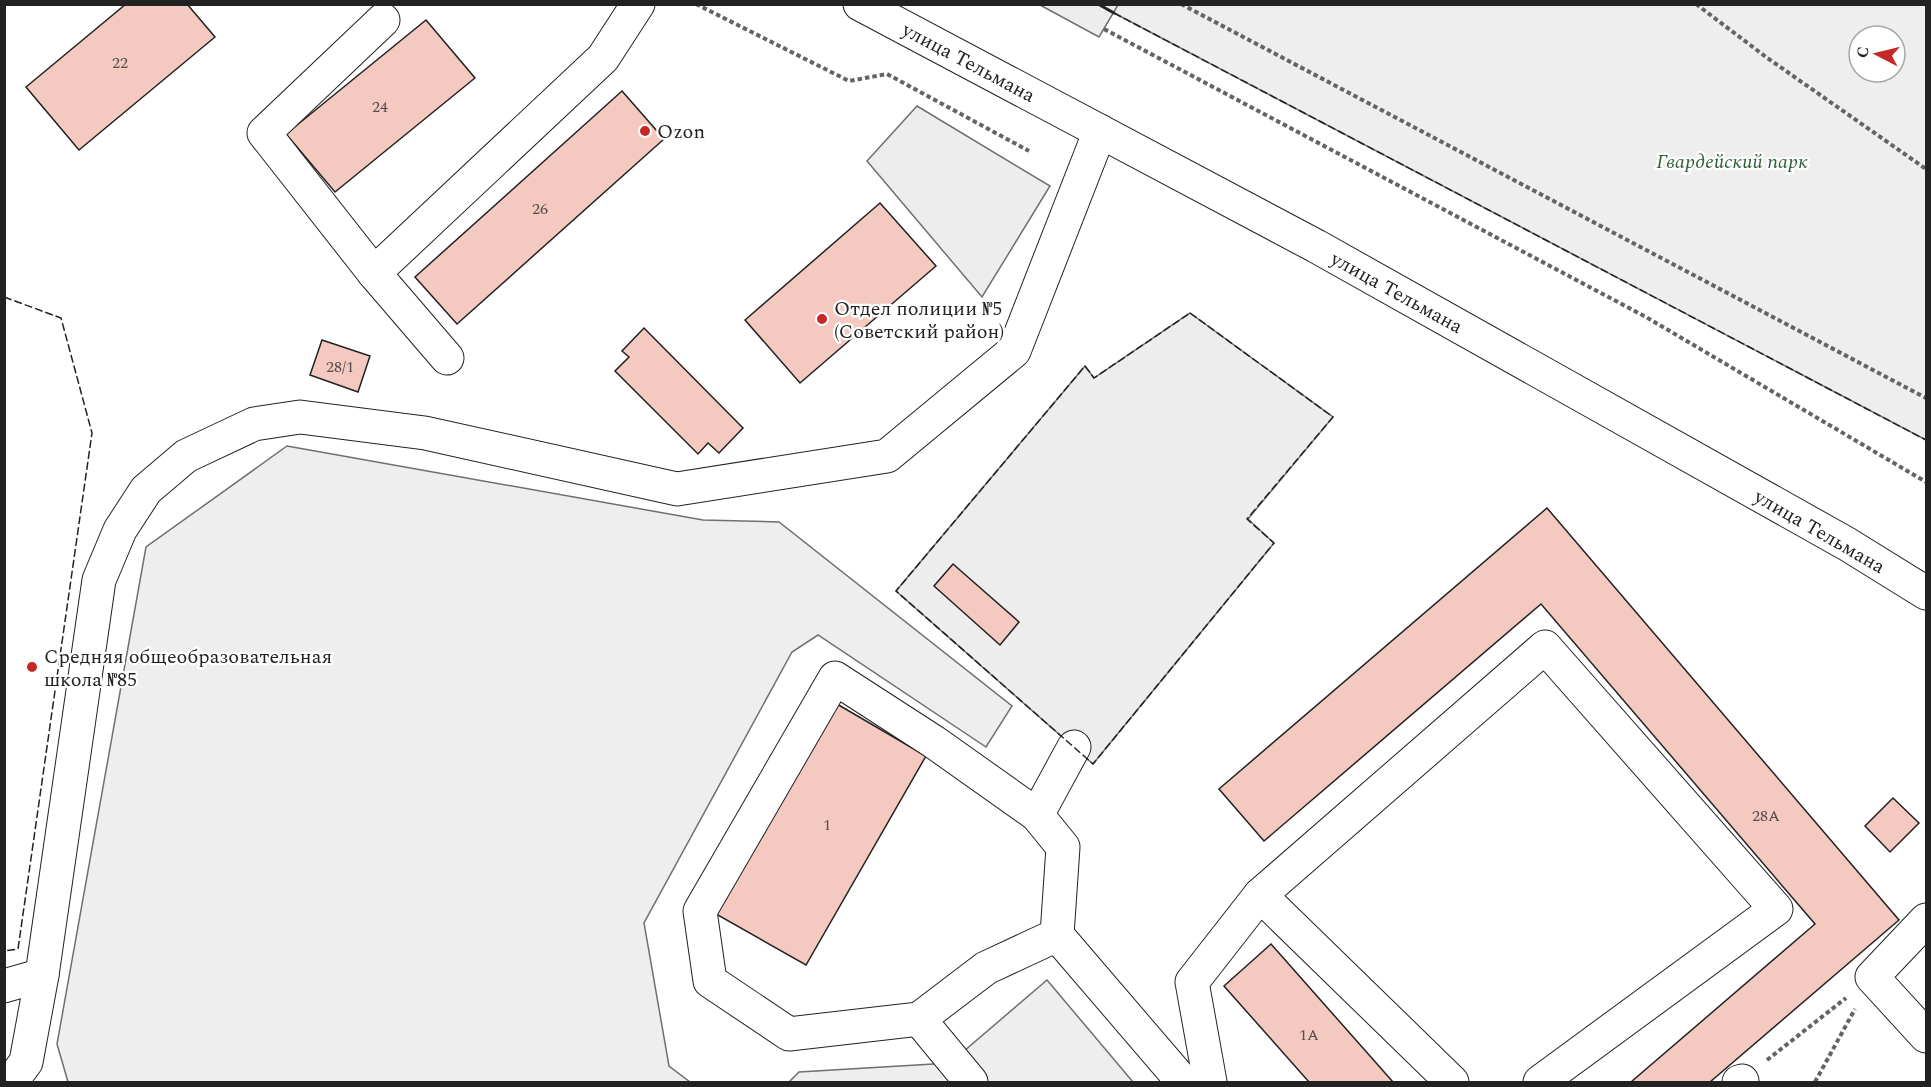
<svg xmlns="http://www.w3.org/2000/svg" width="1931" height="1087" viewBox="0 0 1931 1087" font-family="Spectral,serif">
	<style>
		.green { fill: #eee; stroke: #6f6f6f; stroke-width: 1.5; fill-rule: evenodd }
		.parking { fill: #ededed; stroke: #6f6f6f; stroke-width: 1.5 }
		.building { fill: #f3c9c0; stroke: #222; stroke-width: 1.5 }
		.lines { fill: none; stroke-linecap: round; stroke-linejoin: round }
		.minor-casing { stroke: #222; stroke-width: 35 }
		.major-casing { stroke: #222; stroke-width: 35 }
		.path { stroke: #646464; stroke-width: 4; stroke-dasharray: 4.5 3; stroke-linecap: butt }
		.minor { stroke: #fff; stroke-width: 33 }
		.major { stroke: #fff; stroke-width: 33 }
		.fence { stroke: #222; stroke-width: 1.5; stroke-dasharray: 8 3; stroke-linecap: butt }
		.wall { stroke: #222; stroke-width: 3 }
		.poi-dot { fill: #c62828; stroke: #fff; stroke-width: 2 }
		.labels { text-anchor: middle; stroke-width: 4.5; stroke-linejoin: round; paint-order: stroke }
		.number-label { font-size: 16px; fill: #564c4a }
		.street-label { font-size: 20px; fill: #222; stroke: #fff }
		.poi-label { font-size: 20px; fill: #222; stroke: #fff; text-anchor: start }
		.park-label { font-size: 20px; font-style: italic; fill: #2f5e38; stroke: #fff }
	</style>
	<rect width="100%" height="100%" fill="#fff"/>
	<g class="green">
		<path d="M1098 5H1926V440L1114 13ZM1859 36H1895V72H1859Z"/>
		<path d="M287 446 703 520 779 522 1012 706 986 747 818 635 792 652 644 923 669 1066 690 1082H68L57 1044 146 547Z"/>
		<path d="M1047 980 1133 1082H789L799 1072 950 1063Z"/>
	</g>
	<g class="parking">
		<path d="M1040 5H1118L1099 37Z"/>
		<path d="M917 106 1050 186 982 297 867 161Z"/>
		<path d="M1190 313 1333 417 1248 519 1274 543 1093 764 896 591 1085 366 1094 378Z"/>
	</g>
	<g class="building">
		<path d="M126 4H187L215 37 79 150 26 87Z"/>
		<path d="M426 20 475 78 335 192 286 134Z"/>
		<path d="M622 91 664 139 457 324 415 277Z"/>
		<path d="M880 203 936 266 800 383 745 320Z"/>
		<path d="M644 328 743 428 719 453 708 443 698 454 615 371 629 357 622 351Z"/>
		<path d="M322 340 370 356 358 392 310 375Z"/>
		<path d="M1547 508 1899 920 1710 1082H1631L1815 924 1541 604 1264 841 1219 789Z"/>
		<path d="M953 564 1019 622 1000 645 934 586Z"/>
		<path d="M837 704 926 756 806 965 716 914Z"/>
		<path d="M1893 798 1919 823 1890 852 1865 826Z"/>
		<path d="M1271 944 1393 1082H1309L1224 986Z"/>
	</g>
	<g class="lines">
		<g class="minor-casing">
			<g id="minor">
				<path d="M374 273 264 133 383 20"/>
				<path d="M447 358 374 273 603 58 638 4"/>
				<path d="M1037 815 1074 747"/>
				<path d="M1260 895 1545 647 1776 909 1540 1082"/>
				<path d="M1926 920 1872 977 1926 1036"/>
				<path d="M1057 935 986 968 919 1019 789 1034 710 981 700 911 835 678 934 742 1037 815 1063 847 1057 935 1183 1082"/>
				<path d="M4 986 42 975"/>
				<path d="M919 1019 971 1082"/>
				<path d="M11 1082 26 1062 42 975 99 580 120 530 146 490 186 456 254 424 300 417 425 433 677 489 887 456 1014 351 1100 131"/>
				<path d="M1210 1082 1192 982 1260 895 1452 1082"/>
				<path d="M1739 1082 1742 1081"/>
			</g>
		</g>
		<g class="major-casing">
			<path id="major" d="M860 4 1316 246 1847 544 1926 593"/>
		</g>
		<g class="path">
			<path d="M696 4 849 81 887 74 1029 151"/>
			<path d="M1181 4 1926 398"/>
			<path d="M1696 4 1766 57 1926 169"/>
			<path d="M1104 29 1646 317 1926 482"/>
			<path d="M1767 1060 1846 998"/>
			<path d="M1815 1082 1855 1009"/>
		</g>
		<use href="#minor" class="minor"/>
		<use href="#major" class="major"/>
		<g class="fence">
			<path d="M1114 13 1926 440"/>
			<path d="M4 297 61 318 92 433 18 949 4 951"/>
			<path d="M1190 313 1333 417 1247 519 1274 543 1093 764 896 591 1085 366 1094 378Z"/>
		</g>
		<path class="wall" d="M1098 4 1114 13"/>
	</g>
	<g class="poi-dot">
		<circle cx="645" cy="131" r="6"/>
		<circle cx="822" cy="319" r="6"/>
		<circle cx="32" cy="667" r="6"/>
	</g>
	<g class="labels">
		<g class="number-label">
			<text x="120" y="68">22</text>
			<text x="380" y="112">24</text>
			<text x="540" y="214">26</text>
			<text x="340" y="372">28/1</text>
			<text x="1766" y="821">28А</text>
			<text x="827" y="830">1</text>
			<text x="1309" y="1040">1А</text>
		</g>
		<g class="street-label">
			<text transform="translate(969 62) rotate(28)" y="7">улица Тельмана</text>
			<text transform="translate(1397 292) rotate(29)" y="7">улица Тельмана</text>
			<text transform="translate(1820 531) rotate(30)" y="7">улица Тельмана</text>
		</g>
		<g class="poi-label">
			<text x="657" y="138">Ozon</text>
			<text x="834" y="315">Отдел полиции №5<tspan x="834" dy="23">(Советский район)</tspan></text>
			<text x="44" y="663">Средняя общеобразовательная<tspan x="44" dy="23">школа №85</tspan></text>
		</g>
		<g class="park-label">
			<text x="1732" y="168">Гвардейский парк</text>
		</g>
	</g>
	<rect width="1931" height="1087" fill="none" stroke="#222222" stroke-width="12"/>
	<g transform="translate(1877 54) rotate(277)"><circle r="28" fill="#ffffff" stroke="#a7a7a7" stroke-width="1.5"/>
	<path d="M0-4.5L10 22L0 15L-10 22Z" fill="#c62828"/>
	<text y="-9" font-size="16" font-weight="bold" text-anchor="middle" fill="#222222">С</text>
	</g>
</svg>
